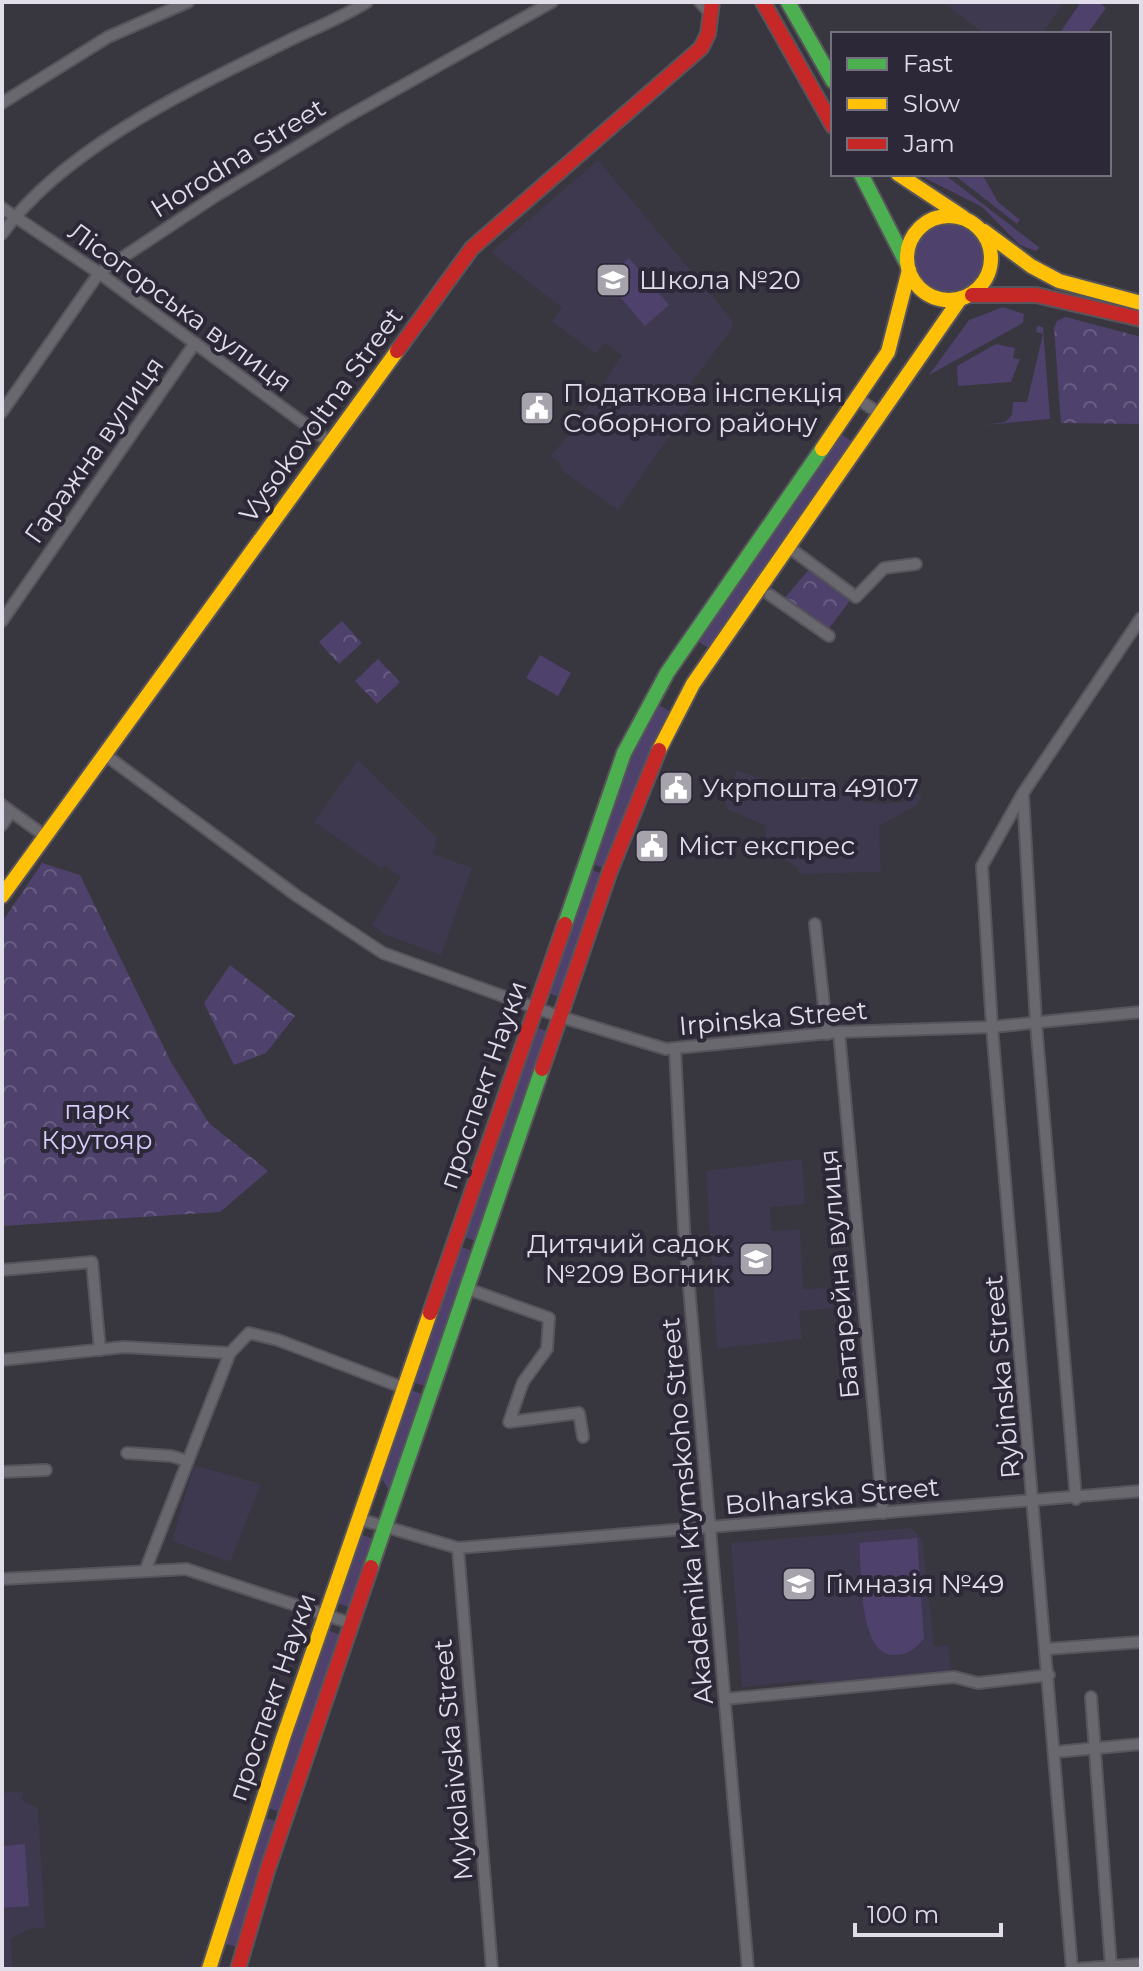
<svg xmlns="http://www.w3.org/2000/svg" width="1143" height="1971" viewBox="0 0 1143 1971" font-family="Montserrat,sans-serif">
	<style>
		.built { fill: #3e394e; fill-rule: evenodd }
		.grass { fill: #4e416c }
		.forest { fill: url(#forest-crowns) }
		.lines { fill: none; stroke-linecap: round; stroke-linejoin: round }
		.street-casing { stroke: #57545c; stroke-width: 14 }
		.fast-casing { stroke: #57545c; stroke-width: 18 }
		.slow-casing { stroke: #57545c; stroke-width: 18 }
		.jam-casing { stroke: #57545c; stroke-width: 18 }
		.street { stroke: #6a686f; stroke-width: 10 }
		.fast { stroke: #4caf50; stroke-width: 14 }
		.slow { stroke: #ffc107; stroke-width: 14 }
		.jam { stroke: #c62828; stroke-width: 14 }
		.labels { text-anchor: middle; stroke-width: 8; stroke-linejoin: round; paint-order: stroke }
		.street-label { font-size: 26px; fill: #e1dee9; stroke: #2c2838 }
		.poi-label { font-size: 26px; fill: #e1dee9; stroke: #2c2838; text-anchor: start }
		.park-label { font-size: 26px; fill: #d6cbf9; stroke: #2c2838 }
	</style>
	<defs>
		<pattern id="forest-crowns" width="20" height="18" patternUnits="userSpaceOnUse" patternTransform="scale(2)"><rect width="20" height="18" fill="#4e416c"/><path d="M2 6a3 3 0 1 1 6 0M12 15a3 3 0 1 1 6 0" fill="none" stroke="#675c81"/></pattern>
	</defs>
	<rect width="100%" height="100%" fill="#38363e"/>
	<g class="built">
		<path d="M942 2H1064L1042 34H985Z"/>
		<path d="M598 160 733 321 732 329 681 396 692 404 618 510 564 472 559 462 550 456 571 433 622 355 605 343 596 354 552 322 562 308 491 252Z"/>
		<path d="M358 760 437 838 433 854 472 868 441 955 386 935 372 925 401 877 385 865 382 869 314 822Z"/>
		<path d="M737 770 762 779 769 786 786 787 804 777 835 783 864 802 882 804 902 802 915 792 922 796 917 805 879 826 881 870 878 872 799 874V868L765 850 766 826 727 809 725 801Z"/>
		<path d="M802 1159 805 1204 770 1207 771 1231 800 1229 803 1289 854 1287 855 1306 799 1311 802 1339 717 1349 706 1171Z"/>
		<path d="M194 1465 261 1484 230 1562 172 1541Z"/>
		<path d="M911 1528 922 1539 934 1646H949L951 1673 819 1686 811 1680 742 1687 731 1543ZM916 1538H917L868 1635 859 1544Z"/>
		<path d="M24 1791 22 1800 38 1808 45 1928 29 1929 11 1939 12 1968H2V1908L29 1905 25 1845 2 1846V1793Z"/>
	</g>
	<g class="grass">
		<path d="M1081 2H1098L1106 8 1087 34H1059Z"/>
		<path d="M917 174H944L1040 248 1035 251 1020 245 982 207Z"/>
		<path d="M953 174H982L998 202 1020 220 1017 224Z"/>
		<circle cx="950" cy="258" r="36"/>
		<path d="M629 258 669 305 645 326 605 279Z"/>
		<path d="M1003 307 1024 314 1023 323 929 375 969 320Z"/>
		<path d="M1037 326 1043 327 1050 419 984 425 1005 422 1012 415 1013 402H1027L1043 334 1036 332Z"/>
		<path d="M996 344 1015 348 1013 358 1020 359 1011 382 958 386 957 366Z"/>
		<path d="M841 434 853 442 710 649 696 640Z"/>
		<path d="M540 655 571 673 558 696 526 678Z"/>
		<path d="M655 703 671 712 606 869 590 863 629 756Z"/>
		<path d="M588 869 604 874 561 998 546 992Z"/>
		<path d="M534 1027 550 1032 478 1242 462 1236Z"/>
		<path d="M459 1246 475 1252 428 1387 412 1382Z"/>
		<path d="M410 1390 425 1395 391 1495 380 1475Z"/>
		<path d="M360 1534 376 1540 352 1608 336 1603Z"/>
		<path d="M917 1538 924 1638C916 1649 906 1656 892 1655 858 1652 862 1571 859 1543Z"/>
		<path d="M327 1630 343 1636 282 1813 266 1807Z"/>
		<path d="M263 1817 278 1822 237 1947 222 1943Z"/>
		<path d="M25 1844 29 1906 2 1908V1846Z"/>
	</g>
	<g class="forest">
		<path d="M1066 317 1141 337V424L1061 423 1054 328 1057 321Z"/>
		<path d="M811 567 852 598 827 631 783 600Z"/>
		<path d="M342 621 362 643 339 664 319 642Z"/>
		<path d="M378 659 400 682 377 704 355 681Z"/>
		<path d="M42 863 80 875 171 1062 209 1123 268 1171 220 1212 2 1226V922Z"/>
		<path d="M230 965 295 1016 266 1053 234 1065 204 1003Z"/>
	</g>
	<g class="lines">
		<g class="street-casing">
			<g id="street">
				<path d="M700 2 711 14"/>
				<path d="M2 103 108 37 188 2"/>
				<path d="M2 208 99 273 331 443"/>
				<path d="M2 234C65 146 195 87 290 40 315 28 343 17 367 2"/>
				<path d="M858 399 880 414"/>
				<path d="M2 412 99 273 214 197 343 119 552 2"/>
				<path d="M787 546 856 597 884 568 916 564"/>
				<path d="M770 595 829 636"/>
				<path d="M2 621 195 343"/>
				<path d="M104 754 297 896 383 953 561 1017 666 1049 839 1032 992 1027 1141 1012"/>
				<path d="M1023 795 1036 1023 1076 1499"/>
				<path d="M2 805 45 836"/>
				<path d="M2 825 11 812"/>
				<path d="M815 924 827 1034"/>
				<path d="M839 1032 883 1513"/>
				<path d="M675 1049 684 1229 748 1969"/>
				<path d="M2 1270 92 1262 100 1350"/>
				<path d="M468 1289 549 1318 547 1349 523 1382 509 1422 579 1413 583 1437"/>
				<path d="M2 1360 124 1347 230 1353 249 1333 278 1340 404 1388"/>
				<path d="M127 1453 171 1456 188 1461"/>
				<path d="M2 1472 46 1470"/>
				<path d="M359 1519 458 1548 1141 1491"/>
				<path d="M458 1548 492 1969"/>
				<path d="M145 1571 230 1353"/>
				<path d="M2 1579 186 1569 353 1624"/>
				<path d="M1046 1649 1141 1642"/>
				<path d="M1091 1697 1111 1966"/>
				<path d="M725 1699 954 1677 978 1683 1049 1675"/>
				<path d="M1055 1752 1141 1744"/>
				<path d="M1072 1969 992 1027 982 866 1023 793 1141 618"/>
				<path d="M1075 1969 1141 1964"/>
			</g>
		</g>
		<g class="fast-casing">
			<g id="fast">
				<path d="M788 2 833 81"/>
				<path d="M861 174 906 262"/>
				<path d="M565 924 624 753 667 673 822 449"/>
				<path d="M371 1567 542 1069"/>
			</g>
		</g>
		<g class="slow-casing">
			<g id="slow">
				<path d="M898 174 963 217"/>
				<circle cx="949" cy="258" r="42"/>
				<path d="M984 231 1031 266 1059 281 1141 303"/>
				<path d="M822 449 888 352 909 270"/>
				<path d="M659 750 693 684 960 299"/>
				<path d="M2 896 397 351"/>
				<path d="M209 1969 283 1738 430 1313"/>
			</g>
		</g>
		<g class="jam-casing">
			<g id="jam">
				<path d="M763 2 833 126"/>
				<path d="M972 295H1036L1141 319"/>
				<path d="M397 351 472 248 701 48 708 34 712 2"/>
				<path d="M542 1069 610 871 659 750"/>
				<path d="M430 1313 565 924"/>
				<path d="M238 1969 267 1871 371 1567"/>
			</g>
		</g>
		<use href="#street" class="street"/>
		<use href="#fast" class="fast"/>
		<use href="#slow" class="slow"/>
		<use href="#jam" class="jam"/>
	</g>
	<defs>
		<g id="school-square" transform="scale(1.8)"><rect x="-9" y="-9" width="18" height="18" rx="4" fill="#a6a3ad" stroke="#2c2838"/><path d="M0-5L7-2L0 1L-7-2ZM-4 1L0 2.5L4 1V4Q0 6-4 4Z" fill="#fff"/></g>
		<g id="civic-square" transform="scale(1.8)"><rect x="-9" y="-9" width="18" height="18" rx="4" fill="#a6a3ad" stroke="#2c2838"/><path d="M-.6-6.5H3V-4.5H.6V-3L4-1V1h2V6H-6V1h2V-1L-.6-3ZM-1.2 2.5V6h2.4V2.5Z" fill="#fff"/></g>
	</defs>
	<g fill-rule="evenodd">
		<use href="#school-square" x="613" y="280"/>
		<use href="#civic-square" x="537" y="408"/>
		<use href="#civic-square" x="676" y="788"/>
		<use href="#civic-square" x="652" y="846"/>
		<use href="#school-square" x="756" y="1259"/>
		<use href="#school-square" x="799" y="1584"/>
	</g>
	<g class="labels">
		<g class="street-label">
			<text transform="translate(238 158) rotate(-32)" y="9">Horodna Street</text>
			<text transform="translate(180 307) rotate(36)" y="9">Лісогорська вулиця</text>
			<text transform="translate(321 415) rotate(-54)" y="9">Vysokovoltna Street</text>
			<text transform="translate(94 450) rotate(-55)" y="9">Гаражна вулиця</text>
			<text transform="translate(773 1018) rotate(-5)" y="9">Irpinska Street</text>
			<text transform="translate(483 1085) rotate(-71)" y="9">проспект Науки</text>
			<text transform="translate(839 1274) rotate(-95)" y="9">Батарейна вулиця</text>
			<text transform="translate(1002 1377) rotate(-95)" y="9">Rybinska Street</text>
			<text transform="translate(832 1496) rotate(-5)" y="9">Bolharska Street</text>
			<text transform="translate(687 1511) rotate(-95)" y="9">Akademika Krymskoho Street</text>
			<text transform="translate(272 1697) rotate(-71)" y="9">проспект Науки</text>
			<text transform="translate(453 1760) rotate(-95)" y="9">Mykolaivska Street</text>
		</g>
		<g class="poi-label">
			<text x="639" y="289">Школа №20</text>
			<text x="563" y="402">Податкова інспекція<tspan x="563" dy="30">Соборного району</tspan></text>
			<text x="702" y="797">Укрпошта 49107</text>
			<text x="678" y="855">Міст експрес</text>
			<text x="730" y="1253" text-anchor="end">Дитячий садок<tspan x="730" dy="30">№209 Вогник</tspan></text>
			<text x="825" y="1593">Гімназія №49</text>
		</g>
		<g class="park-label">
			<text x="97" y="1119">парк<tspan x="97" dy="30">Крутояр</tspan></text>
		</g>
	</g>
	<rect width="1143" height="1971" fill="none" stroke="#e1dee9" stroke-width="8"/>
	<rect x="831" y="32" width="280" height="144" fill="#2c2838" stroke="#74717f" stroke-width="2"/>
	<rect x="847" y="58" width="40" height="12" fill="#4caf50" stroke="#74717f" stroke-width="2"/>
	<text x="903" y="72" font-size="24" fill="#e1dee9">Fast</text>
	<rect x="847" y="98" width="40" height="12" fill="#ffc107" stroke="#74717f" stroke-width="2"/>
	<text x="903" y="112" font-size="24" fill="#e1dee9">Slow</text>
	<rect x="847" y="138" width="40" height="12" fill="#c62828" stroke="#74717f" stroke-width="2"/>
	<text x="903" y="152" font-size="24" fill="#e1dee9">Jam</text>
	<path d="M855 1923v12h146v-12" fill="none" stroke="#e1dee9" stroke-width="4"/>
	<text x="867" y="1923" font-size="24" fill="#e1dee9" stroke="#2c2838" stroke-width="6" paint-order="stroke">100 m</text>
</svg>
